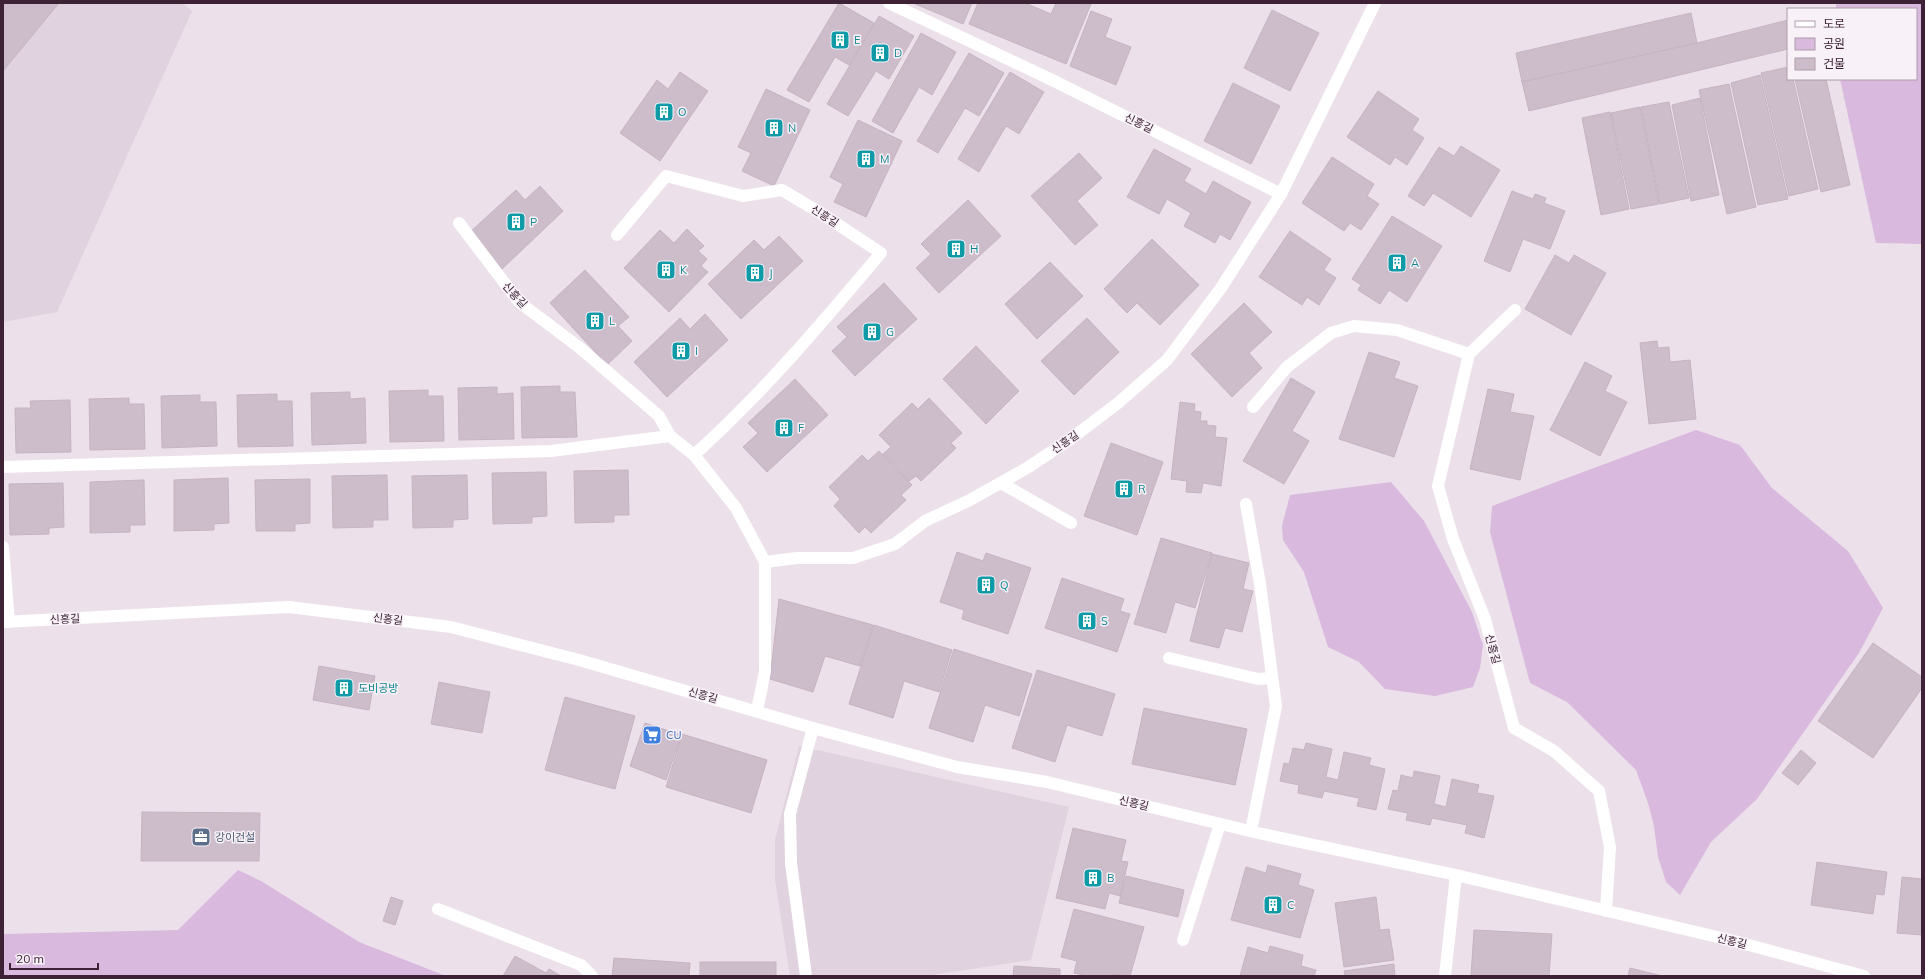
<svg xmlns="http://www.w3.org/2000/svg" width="1925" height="979" viewBox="0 0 1925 979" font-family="Mulish,'Noto Sans KR',sans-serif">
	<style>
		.built { fill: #e0d2de }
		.green { fill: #d9b9de }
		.building { fill: #cdbdca; stroke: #c6b3c2 }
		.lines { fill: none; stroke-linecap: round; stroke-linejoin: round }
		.minor { stroke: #fff; stroke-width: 12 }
		.labels { text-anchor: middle; stroke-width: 3; stroke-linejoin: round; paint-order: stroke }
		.culture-label { font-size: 11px; fill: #0d838f; stroke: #f8f2f8; text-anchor: start }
		.street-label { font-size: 11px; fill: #3d2134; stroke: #f8f2f8 }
		.shop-label { font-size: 11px; fill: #366cbe; stroke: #f8f2f8; text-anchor: start }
		.service-label { font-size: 11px; fill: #4e5e75; stroke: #f8f2f8; text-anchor: start }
	</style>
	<rect width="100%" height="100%" fill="#ece1ea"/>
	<g class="built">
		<path d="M3 3H182L192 11 57 312 3 322Z"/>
		<path d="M799 746 1069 807 1031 960 925 976H790L775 880V840Z"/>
	</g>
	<g class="green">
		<path d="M1836 3H1922V244L1876 243 1840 79H1916V9H1836Z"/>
		<path d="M1696 430 1740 445 1772 488 1848 551 1883 608 1859 653 1757 799 1711 842 1680 895 1666 882 1658 857 1654 826 1648 803 1636 770 1567 702 1530 683 1490 532 1492 506Z"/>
		<path d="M1391 482 1424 521 1472 612 1483 645 1480 668 1473 687 1435 696 1385 689 1359 662 1328 647 1304 572 1283 540 1282 526 1290 495Z"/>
		<path d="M238 870 261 881 359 942 446 976H3V934L178 930Z"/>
	</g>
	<g class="building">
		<path d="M3 3H59L3 71Z"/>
		<path d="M839 3 874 23 849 65 835 57 809 102 787 90Z"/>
		<path d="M913 3H972L963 24Z"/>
		<path d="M978 3H1025L1051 14 1056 3 1091 4 1066 64 969 24Z"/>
		<path d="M1272 10 1319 33 1290 91 1244 68Z"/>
		<path d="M1091 11 1112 19 1105 37 1131 47 1116 85 1070 66Z"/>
		<path d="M1691 13 1697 43 1522 82 1516 53Z"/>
		<path d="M879 16 914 36 889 79 876 71 848 116 827 104Z"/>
		<path d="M1788 20V49L1529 111 1522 82 1697 43Z"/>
		<path d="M921 33 956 52 932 95 919 87 893 133 872 121Z"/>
		<path d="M969 53 1004 73 979 116 965 108 938 153 917 141Z"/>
		<path d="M1788 67V79H1793L1818 189 1789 196 1761 73Z"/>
		<path d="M680 72 708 91 660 161 620 133 657 80 668 89Z"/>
		<path d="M1010 72 1044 92 1019 134 1006 126 979 172 958 159Z"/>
		<path d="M1760 75 1788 199 1758 205 1731 83Z"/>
		<path d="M1795 79H1826L1850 185 1821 192Z"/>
		<path d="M1233 83 1280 106 1251 164 1204 141Z"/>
		<path d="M1729 84 1756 207 1727 214 1699 90Z"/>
		<path d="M766 89 810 110 774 186 742 171 751 153 738 147Z"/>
		<path d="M1378 91 1419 119 1412 130 1424 138 1407 165 1395 157 1390 165 1347 137Z"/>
		<path d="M1700 98 1719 195 1691 201 1672 105Z"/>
		<path d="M1669 102 1689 198 1660 204 1641 107Z"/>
		<path d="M1640 107 1659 204 1631 209 1611 113Z"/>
		<path d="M1610 112 1629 209 1601 215 1582 118Z"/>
		<path d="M858 120 902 141 866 217 834 202 843 184 830 177Z"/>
		<path d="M1461 146 1500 170 1471 217 1433 193 1424 206 1408 196 1439 147 1454 156Z"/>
		<path d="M1154 149 1191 169 1184 181 1206 194 1213 181 1251 202 1230 240 1220 234 1215 243 1184 226 1191 213 1167 199 1159 214 1127 197Z"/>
		<path d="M1079 153 1102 178 1077 201 1098 225 1075 245 1031 196Z"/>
		<path d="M1332 157 1374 184 1367 196 1379 204 1361 230 1350 223 1344 231 1302 203Z"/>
		<path d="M540 186 563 211 502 269 469 233 516 190 525 200Z"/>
		<path d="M1512 191 1533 199 1535 194 1546 198 1544 203 1565 211 1550 249 1523 239 1510 272 1484 261Z"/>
		<path d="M968 200 1001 236 939 293 916 268 931 254 921 244Z"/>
		<path d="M1392 216 1442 246 1407 302 1389 290 1380 304 1358 290 1361 285 1352 279Z"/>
		<path d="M687 229 704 246 698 251 707 259 701 266 708 272 669 312 624 268 660 230 674 243Z"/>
		<path d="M1290 231 1331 259 1324 270 1336 278 1319 305 1307 297 1302 305 1259 277Z"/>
		<path d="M779 236 803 261 741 319 708 284 754 240 764 250Z"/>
		<path d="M1152 239 1199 285 1160 325 1137 303 1127 313 1104 289Z"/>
		<path d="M1555 255 1569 263 1574 255 1606 273 1571 335 1525 309Z"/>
		<path d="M1050 262 1083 296 1037 339 1005 304Z"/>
		<path d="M585 270 629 317 618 326 632 341 607 365 550 303Z"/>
		<path d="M884 283 917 319 855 376 832 351 847 337 837 327Z"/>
		<path d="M1244 303 1272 332 1249 353 1262 368 1232 397 1191 354Z"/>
		<path d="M705 314 728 340 667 397 634 362 680 318 690 329Z"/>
		<path d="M1087 318 1119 352 1074 395 1041 361Z"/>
		<path d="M1657 341 1658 348 1669 347 1670 362 1690 360 1696 419 1649 424 1640 343Z"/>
		<path d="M976 346 1019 391 986 424 943 379Z"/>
		<path d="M1369 352 1400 362 1394 378 1418 386 1394 457 1339 439Z"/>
		<path d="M1585 362 1612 376 1605 391 1627 402 1600 456 1550 430Z"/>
		<path d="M1291 378 1315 392 1292 431 1309 441 1284 484 1243 461Z"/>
		<path d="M795 379 828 415 767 472 743 447 758 433 748 423Z"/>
		<path d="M560 386V392H575L577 437 522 438 521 387Z"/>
		<path d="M497 387V394L513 393 514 439 459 440 458 388Z"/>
		<path d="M1488 389 1514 394 1510 412 1534 416 1520 480 1470 469Z"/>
		<path d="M428 390V396H443L444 441 390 442 389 391Z"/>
		<path d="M350 392V399L365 398 366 443 312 445 311 393Z"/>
		<path d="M277 394V401H292L293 446 238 447 237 395Z"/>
		<path d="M200 395V402H216L217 446 162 448 161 396Z"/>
		<path d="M129 398V404H144L145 449 90 450 89 399Z"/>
		<path d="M929 398 962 433 951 443 956 448 921 481 916 476 909 481 883 454 891 447 879 435 912 403 918 409Z"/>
		<path d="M70 400 71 452 16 453 15 408H31L30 401Z"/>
		<path d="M1180 402 1195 404 1194 411 1201 412 1200 421H1207V425L1216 426 1215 437 1227 438 1221 486 1203 483 1201 493 1186 492 1187 481 1171 479Z"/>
		<path d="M1111 443 1163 462 1137 535 1084 516Z"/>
		<path d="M879 451 912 485 901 495 906 500 871 533 865 527 859 533 834 506 840 499 829 487 862 455 868 461Z"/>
		<path d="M628 470 629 515H614V522L575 523 574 471Z"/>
		<path d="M546 472 547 516 532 517V523L493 524 492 473Z"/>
		<path d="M387 475 388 520H373V527L333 528 332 476Z"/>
		<path d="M467 475 468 519 453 520V527L413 528 412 476Z"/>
		<path d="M228 478 229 523 214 524V530L174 531V480Z"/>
		<path d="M310 479V523L295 524V531H256L255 480Z"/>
		<path d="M144 480 145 525H130V532L90 533V482Z"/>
		<path d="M63 483 64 527 49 528V534L10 535 9 484Z"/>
		<path d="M1161 538 1212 553 1195 608 1175 602 1166 633 1134 624Z"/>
		<path d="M957 552 983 561 986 553 1031 568 1008 634 962 619 964 610 940 602Z"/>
		<path d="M1212 554 1249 563 1243 589 1253 591 1242 632 1225 628 1219 648 1190 641Z"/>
		<path d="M1062 578 1124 599 1120 611 1130 614 1117 652 1045 628Z"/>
		<path d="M779 599 873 625 860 666 825 656 813 692 770 679Z"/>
		<path d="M874 625 952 650 939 692 904 681 893 718 849 704Z"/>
		<path d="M1873 643 1922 677V688L1873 758 1818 721Z"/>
		<path d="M954 649 1032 674 1019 716 985 705 973 742 929 728Z"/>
		<path d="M319 666 375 676 369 710 313 700Z"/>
		<path d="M1037 670 1115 694 1102 736 1067 725 1055 762 1012 748Z"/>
		<path d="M439 682 490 692 482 733 431 724Z"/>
		<path d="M565 697 635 716 615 789 545 770Z"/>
		<path d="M1144 708 1247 729 1235 785 1132 764Z"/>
		<path d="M645 723 681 735 666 780 630 766Z"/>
		<path d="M682 734 767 760 751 813 666 787Z"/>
		<path d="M1306 743 1332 749 1326 777 1338 780 1344 752 1371 758 1369 765 1385 769 1376 810 1357 806 1359 798 1324 791 1322 798 1298 793 1299 785 1280 781 1284 763 1289 764 1293 748 1304 750Z"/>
		<path d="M1801 750 1816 763 1798 785 1782 773Z"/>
		<path d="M1414 771 1440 776 1434 804 1446 807 1452 779 1479 785 1477 793 1494 796 1484 838 1465 833 1467 825 1432 818 1430 825 1406 820 1408 813 1388 809 1393 790 1398 791 1401 775 1413 778Z"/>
		<path d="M142 812 260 813 259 861H141Z"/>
		<path d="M1073 828 1126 840 1121 861 1128 862 1120 896 1109 893 1105 909 1056 898Z"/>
		<path d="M1817 862 1887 872 1884 895 1876 894 1873 914 1811 905Z"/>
		<path d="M1268 865 1301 874 1298 885 1314 890 1300 938 1231 920 1246 867 1266 873Z"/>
		<path d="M1126 876 1184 890 1178 917 1119 903Z"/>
		<path d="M1902 877 1922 879V935L1897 933Z"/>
		<path d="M391 897 403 901 395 925 383 921Z"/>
		<path d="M1376 897 1380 930 1389 929 1394 960 1344 967 1335 903Z"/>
		<path d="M1074 909 1144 927 1130 976 1109 974V976H1087L1074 973 1077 961 1061 957Z"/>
		<path d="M1474 930 1552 934 1549 976H1471Z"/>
		<path d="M1270 946 1303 955 1301 966 1316 970 1314 976H1240L1248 947 1268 953Z"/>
		<path d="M515 956 546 973 549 969 561 976H503Z"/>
		<path d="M614 958 690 963 689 976H612Z"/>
		<rect x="700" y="962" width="76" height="14"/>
		<path d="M1394 964 1395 976H1345L1344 971Z"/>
		<path d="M1014 966 1060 969V976H1013Z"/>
		<path d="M1630 968 1662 976H1628Z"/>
	</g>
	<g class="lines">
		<g class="minor">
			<path d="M889 3 1050 79 1281 194"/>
			<path d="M459 223 519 302 580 348 659 416 670 436 694 455 736 508 765 562V671L757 711"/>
			<path d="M617 235 666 176 743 196 782 190 822 214 881 253C822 323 762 394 694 455"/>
			<path d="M1469 354 1438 486 1453 539 1485 619 1514 728 1554 751 1599 791 1610 847 1606 911"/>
			<path d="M1253 407 1287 367 1331 333 1354 326 1397 330 1469 354 1515 310"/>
			<path d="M3 467 551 451 670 436"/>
			<path d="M1001 483 1071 523"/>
			<path d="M1246 504 1260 584 1276 706 1251 831"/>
			<path d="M3 547 9 622"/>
			<path d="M765 562 797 558H853L895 544 925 521 968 501 1027 468 1072 438 1118 403 1167 360 1221 288 1281 194 1375 3"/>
			<path d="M3 622 289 607 451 627 579 660 813 728 957 767 1047 782 1258 833 1456 875 1734 941 1864 976"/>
			<path d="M1169 658 1258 679 1272 678"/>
			<path d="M438 909 581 965 592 976"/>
			<path d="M1183 940 1220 824"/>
			<path d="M806 976 791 863 790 814 813 728"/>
			<path d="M1445 976 1456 875"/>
		</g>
	</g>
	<defs>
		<g id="building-square" transform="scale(1)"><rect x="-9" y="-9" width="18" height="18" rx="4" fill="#0f9aa8" stroke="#f8f2f8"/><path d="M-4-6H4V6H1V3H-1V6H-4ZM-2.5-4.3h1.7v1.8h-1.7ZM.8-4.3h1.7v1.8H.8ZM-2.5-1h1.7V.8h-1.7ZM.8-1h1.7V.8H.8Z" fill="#fff"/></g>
		<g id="supermarket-square" transform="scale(1)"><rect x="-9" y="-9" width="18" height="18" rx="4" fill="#3f7fe0" stroke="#f8f2f8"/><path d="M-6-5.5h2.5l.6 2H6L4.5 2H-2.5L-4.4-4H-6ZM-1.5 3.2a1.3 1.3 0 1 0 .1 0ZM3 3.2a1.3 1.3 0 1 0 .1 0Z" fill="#fff"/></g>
		<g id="office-square" transform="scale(1)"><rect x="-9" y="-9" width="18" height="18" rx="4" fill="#5c6f8a" stroke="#f8f2f8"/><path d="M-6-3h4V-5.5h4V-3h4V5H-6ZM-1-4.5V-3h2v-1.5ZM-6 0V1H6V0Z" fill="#fff"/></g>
	</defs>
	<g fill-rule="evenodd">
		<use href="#building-square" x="840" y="40"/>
		<use href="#building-square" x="880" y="53"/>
		<use href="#building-square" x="664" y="112"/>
		<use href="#building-square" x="774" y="128"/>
		<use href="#building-square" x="866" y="159"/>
		<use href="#building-square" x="516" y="222"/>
		<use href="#building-square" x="956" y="249"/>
		<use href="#building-square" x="1397" y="263"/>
		<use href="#building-square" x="666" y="270"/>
		<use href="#building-square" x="755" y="273"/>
		<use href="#building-square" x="595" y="321"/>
		<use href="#building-square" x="872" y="332"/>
		<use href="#building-square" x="681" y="351"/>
		<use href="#building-square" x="784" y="428"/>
		<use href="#building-square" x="1124" y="489"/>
		<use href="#building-square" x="986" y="585"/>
		<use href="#building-square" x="1087" y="621"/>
		<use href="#building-square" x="344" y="688"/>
		<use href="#supermarket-square" x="652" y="735"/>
		<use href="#office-square" x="201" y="837"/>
		<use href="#building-square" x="1093" y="878"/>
		<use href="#building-square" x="1273" y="905"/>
	</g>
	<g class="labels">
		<g class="culture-label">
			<text x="854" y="44">E</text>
			<text x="894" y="57">D</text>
			<text x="678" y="116">O</text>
			<text x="788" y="132">N</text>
			<text x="880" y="163">M</text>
			<text x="530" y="226">P</text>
			<text x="970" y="253">H</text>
			<text x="1411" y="267">A</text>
			<text x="680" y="274">K</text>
			<text x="769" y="277">J</text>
			<text x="609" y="325">L</text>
			<text x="886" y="336">G</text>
			<text x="695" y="355">I</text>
			<text x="798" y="432">F</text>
			<text x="1138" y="493">R</text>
			<text x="1000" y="589">Q</text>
			<text x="1101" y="625">S</text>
			<text x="358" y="692">도비공방</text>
			<text x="1107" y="882">B</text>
			<text x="1287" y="909">C</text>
		</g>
		<g class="street-label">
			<text transform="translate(1139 123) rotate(26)" y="4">신흥길</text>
			<text transform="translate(825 216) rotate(33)" y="4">신흥길</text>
			<text transform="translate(515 295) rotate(47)" y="4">신흥길</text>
			<text transform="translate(1065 442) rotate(-35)" y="4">신흥길</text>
			<text transform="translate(65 619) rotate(-3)" y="4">신흥길</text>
			<text transform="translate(388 619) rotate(7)" y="4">신흥길</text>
			<text transform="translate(1493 649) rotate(75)" y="4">신흥길</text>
			<text transform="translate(703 695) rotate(16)" y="4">신흥길</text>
			<text transform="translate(1134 803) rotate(13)" y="4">신흥길</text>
			<text transform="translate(1732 941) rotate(14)" y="4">신흥길</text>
		</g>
		<g class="shop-label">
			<text x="666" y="739">CU</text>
		</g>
		<g class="service-label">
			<text x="215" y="841">강이건설</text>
		</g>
	</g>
	<rect width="1925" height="979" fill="none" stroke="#3d2134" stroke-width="8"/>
	<rect x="1787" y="8" width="130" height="72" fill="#f8f2f8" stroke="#ad9eaa"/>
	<rect x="1795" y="21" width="20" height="6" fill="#ffffff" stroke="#ad9eaa"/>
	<text x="1823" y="28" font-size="12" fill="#3d2134">도로</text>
	<rect x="1795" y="38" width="20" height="12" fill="#d9b9de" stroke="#ad9eaa"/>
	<text x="1823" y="48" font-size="12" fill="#3d2134">공원</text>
	<rect x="1795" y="58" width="20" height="12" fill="#cdbdca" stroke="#ad9eaa"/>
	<text x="1823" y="68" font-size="12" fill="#3d2134">건물</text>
	<path d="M10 963v6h88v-6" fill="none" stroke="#3d2134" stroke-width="2"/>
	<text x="16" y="963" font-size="12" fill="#3d2134" stroke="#f8f2f8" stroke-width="3" paint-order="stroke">20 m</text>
</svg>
